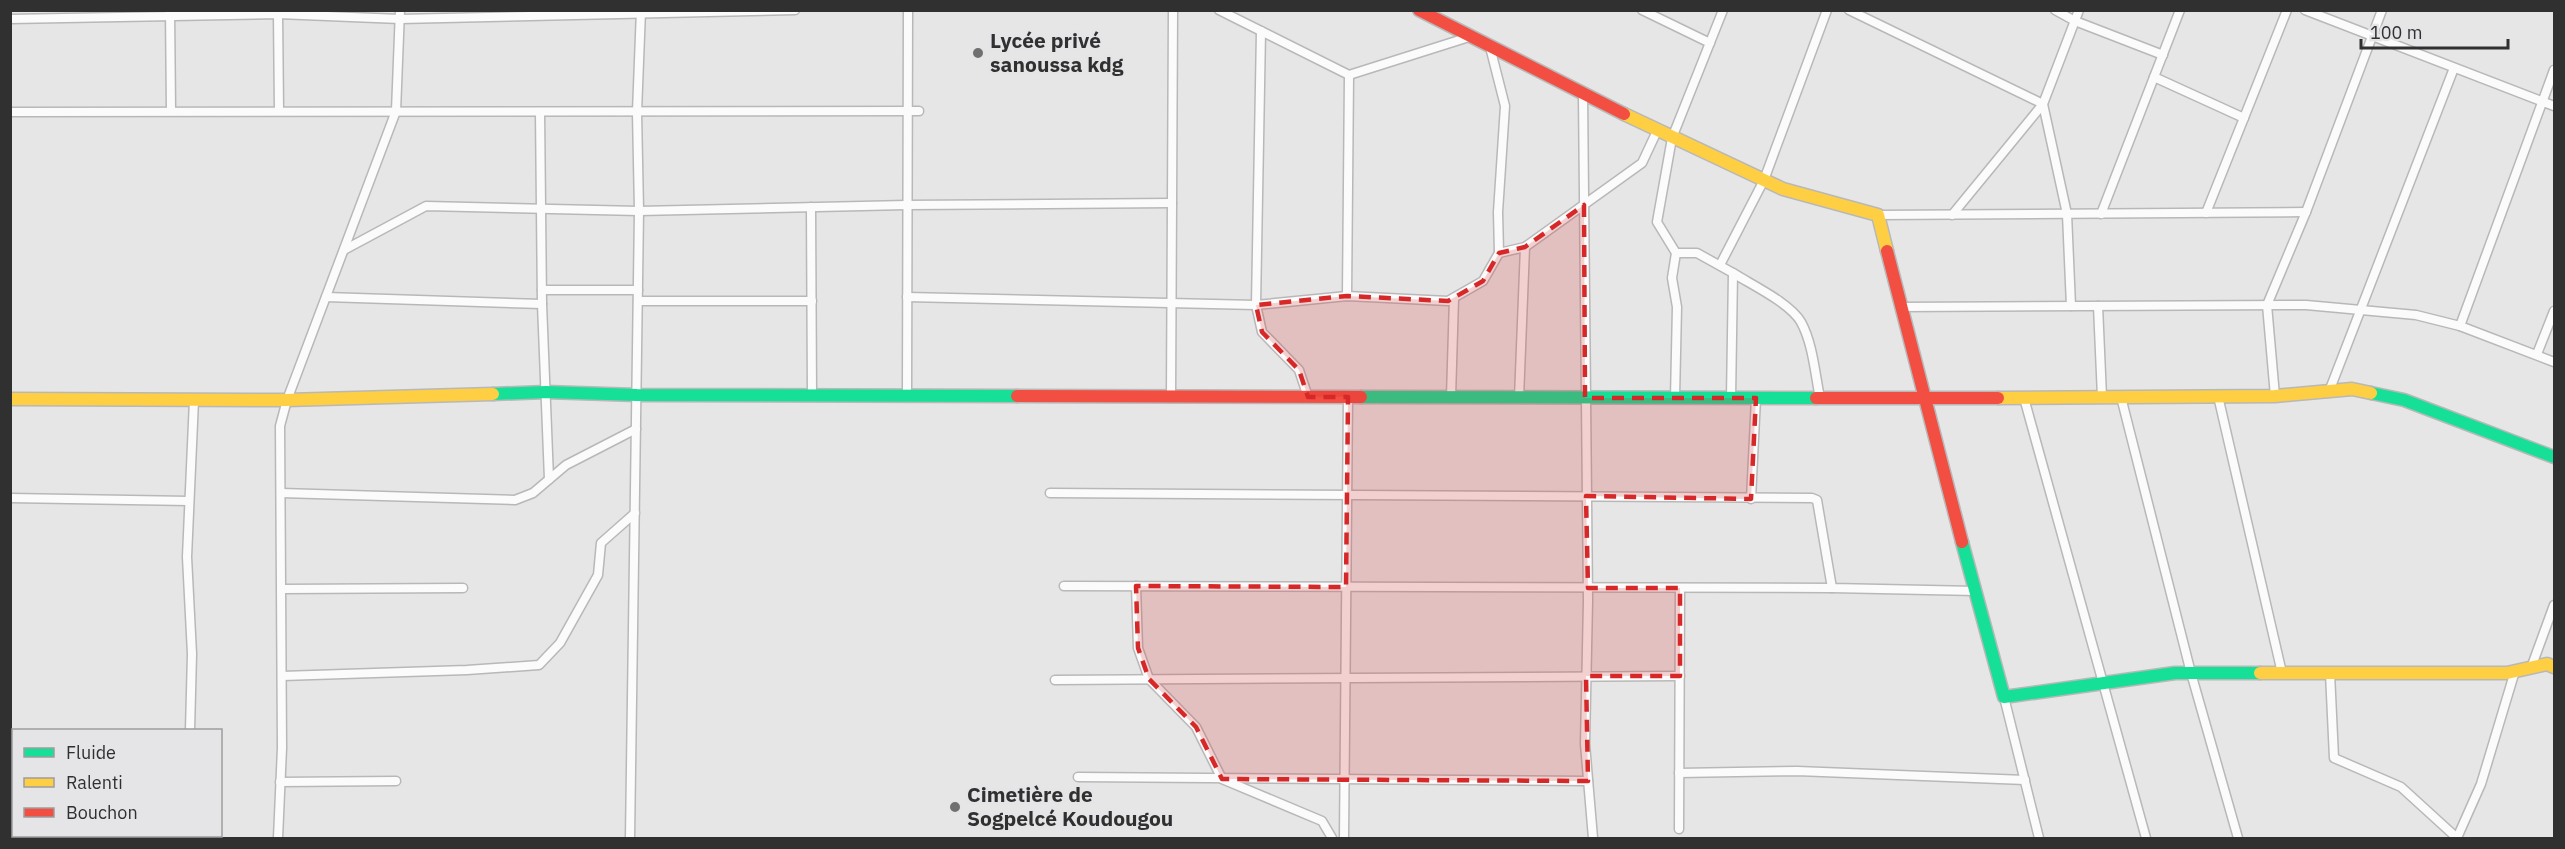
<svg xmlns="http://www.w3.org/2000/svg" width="2565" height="849" viewBox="0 0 2565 849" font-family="'IBM Plex Sans',sans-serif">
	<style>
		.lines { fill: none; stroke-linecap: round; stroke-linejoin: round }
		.street-casing { stroke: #b8b8b9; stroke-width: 11 }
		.fast-casing { stroke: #b8b8b9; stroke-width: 15 }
		.slow-casing { stroke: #b8b8b9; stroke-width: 15 }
		.jam-casing { stroke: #b8b8b9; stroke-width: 15 }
		.street { stroke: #fbfbfb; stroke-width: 8 }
		.fast { stroke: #16e098; stroke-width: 12 }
		.slow { stroke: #ffcf43; stroke-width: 12 }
		.jam { stroke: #f24e42; stroke-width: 12 }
		.marked { fill: #d62828; fill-opacity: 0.2; stroke: #d62828; stroke-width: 4.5; stroke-dasharray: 12 8; stroke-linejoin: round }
		.poi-dot { fill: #707071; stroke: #e5e5e8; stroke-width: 2 }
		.labels { text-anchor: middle; stroke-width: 6; stroke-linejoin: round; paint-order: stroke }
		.poi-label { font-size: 21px; font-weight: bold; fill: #303031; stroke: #e5e5e8; text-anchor: start }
	</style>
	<rect width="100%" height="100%" fill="#e6e6e7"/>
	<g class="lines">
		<g class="street-casing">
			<g id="street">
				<path d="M170 10 171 111"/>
				<path d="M1219 10 1349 75 1347 296"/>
				<path d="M1642 10 1710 43"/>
				<path d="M1849 10 2043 104 2067 214 2071 306"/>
				<path d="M2055 10 2075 21 2163 55"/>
				<path d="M2305 10 2554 106"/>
				<path d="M278 14 279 111"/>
				<path d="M10 19 278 14 400 19 795 10"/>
				<path d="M1261 31 1256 305 1262 332 1299 370 1308 397"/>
				<path d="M1349 75 1469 37"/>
				<path d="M2154 77 2244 118"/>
				<path d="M1583 94 1588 601 1585 744 1593 838"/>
				<path d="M10 112 919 111"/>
				<path d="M540 112 542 304 549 479"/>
				<path d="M811 207 812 396"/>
				<path d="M2206 213 2287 10"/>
				<path d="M2101 214 2180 10"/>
				<path d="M1878 215 2306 212"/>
				<path d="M1952 215 2043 104 2079 10"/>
				<path d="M344 250 426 206 639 211 906 205 1172 203"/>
				<path d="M1499 253 1525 247 1642 163 1657 131"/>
				<path d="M1676 253H1697L1733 273 1731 398"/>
				<path d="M1720 265 1764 180 1827 10"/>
				<path d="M1733 273C1752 285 1790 303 1801 322 1813 344 1815 374 1820 398"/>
				<path d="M542 290H638"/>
				<path d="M326 297 542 304"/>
				<path d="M907 297 1256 305 1347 296 1448 301 1483 281 1499 253 1498 212 1505 106 1490 47"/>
				<path d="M638 301H812"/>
				<path d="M2098 306 2102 397"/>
				<path d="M1901 307 2306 305 2416 315 2460 326 2554 362"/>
				<path d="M2460 326 2554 70"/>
				<path d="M2537 354 2554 311"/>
				<path d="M2330 389 2454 68"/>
				<path d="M907 396 908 10"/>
				<path d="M2218 396 2282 673"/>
				<path d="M2275 396 2267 305 2306 212 2382 10"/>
				<path d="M1171 397 1173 10"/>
				<path d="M1451 397 1454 298"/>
				<path d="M2121 397 2191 673 2238 838"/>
				<path d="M1519 398 1525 247"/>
				<path d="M1675 398 1677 307 1672 278 1676 253 1657 222 1672 138 1723 10"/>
				<path d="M2024 398 2146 838"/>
				<path d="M281 493 515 500 533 493 566 465 636 429"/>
				<path d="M1050 493 1812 498 1817 500 1818 506 1832 588 1976 591"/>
				<path d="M10 498 189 501"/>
				<path d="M1751 499 1756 398"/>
				<path d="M1064 586 1832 588"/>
				<path d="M1136 586 1138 648 1149 679 1196 727 1222 779 1322 821 1332 838"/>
				<path d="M282 589 463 588"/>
				<path d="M2531 668 2554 605"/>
				<path d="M2330 673 2334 758 2401 787 2457 838"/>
				<path d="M282 676 467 670 539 665 560 643 598 575 601 543 635 513"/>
				<path d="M1055 680 1680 676"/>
				<path d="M2004 697 2039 838"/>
				<path d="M190 730 192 654 187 557 194 400"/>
				<path d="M1679 773 1797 771 2025 780"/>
				<path d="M1078 777 1588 781"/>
				<path d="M10 778H14"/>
				<path d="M280 782 396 781"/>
				<path d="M1679 829 1680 588"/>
				<path d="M187 838V836"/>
				<path d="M278 838 282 748 280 426 287 400 396 111 400 10"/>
				<path d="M630 838 639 211 637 112 641 10"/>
				<path d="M1344 838 1348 397"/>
				<path d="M2457 838 2481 784 2515 671"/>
			</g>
		</g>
		<g class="fast-casing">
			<g id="fast">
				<path d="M2371 393 2404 400 2554 457"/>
				<path d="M493 394 546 392 637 395 1017 396"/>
				<path d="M1361 397 1816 398"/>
				<path d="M1962 542 2004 697 2175 673H2260"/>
			</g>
		</g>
		<g class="slow-casing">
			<g id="slow">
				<path d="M1624 114 1783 189 1878 215 1887 251"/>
				<path d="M1998 398 2275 396 2352 389 2371 393"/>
				<path d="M10 399 287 400 493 394"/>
				<path d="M2260 673H2507L2547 664 2554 667"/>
			</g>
		</g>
		<g class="jam-casing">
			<g id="jam">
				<path d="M1419 10 1624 114"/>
				<path d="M1887 251 1962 542"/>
				<path d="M1017 396 1361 397"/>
				<path d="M1816 398H1998"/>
			</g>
		</g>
		<use href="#street" class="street"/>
		<use href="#fast" class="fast"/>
		<use href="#slow" class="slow"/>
		<use href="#jam" class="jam"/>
	</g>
	<path class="marked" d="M1584 205 1585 398H1756L1751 499 1586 496 1588 588H1680V676H1586L1588 781 1222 779 1196 727 1149 679 1138 648 1136 586 1346 587 1348 397H1308L1299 370 1262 332 1256 305 1347 296 1448 301 1483 281 1499 253 1525 247Z"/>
	<g class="poi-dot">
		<circle cx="978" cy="53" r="6"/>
		<circle cx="955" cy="807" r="6"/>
	</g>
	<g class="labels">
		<g class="poi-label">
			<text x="990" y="48">Lycée privé<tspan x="990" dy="24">sanoussa kdg</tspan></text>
			<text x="967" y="802">Cimetière de<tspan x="967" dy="24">Sogpelcé Koudougou</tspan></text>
		</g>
	</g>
	<rect width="2565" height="849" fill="none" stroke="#303031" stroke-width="24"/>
	<rect x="12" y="729" width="210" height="108" fill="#e5e5e8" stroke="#9d9d9f" stroke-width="1.5"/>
	<rect x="24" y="748" width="30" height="9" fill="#16e098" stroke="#9d9d9f" stroke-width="1.5"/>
	<text x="66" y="759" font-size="18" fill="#303031">Fluide</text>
	<rect x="24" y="778" width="30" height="9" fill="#ffcf43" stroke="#9d9d9f" stroke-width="1.5"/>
	<text x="66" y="789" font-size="18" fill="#303031">Ralenti</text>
	<rect x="24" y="808" width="30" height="9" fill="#f24e42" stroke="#9d9d9f" stroke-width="1.5"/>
	<text x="66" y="819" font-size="18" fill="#303031">Bouchon</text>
	<path d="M2361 39v9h147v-9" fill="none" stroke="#303031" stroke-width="3"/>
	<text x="2370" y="39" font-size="18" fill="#303031" stroke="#e5e5e8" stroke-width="4.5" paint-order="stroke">100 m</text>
</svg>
